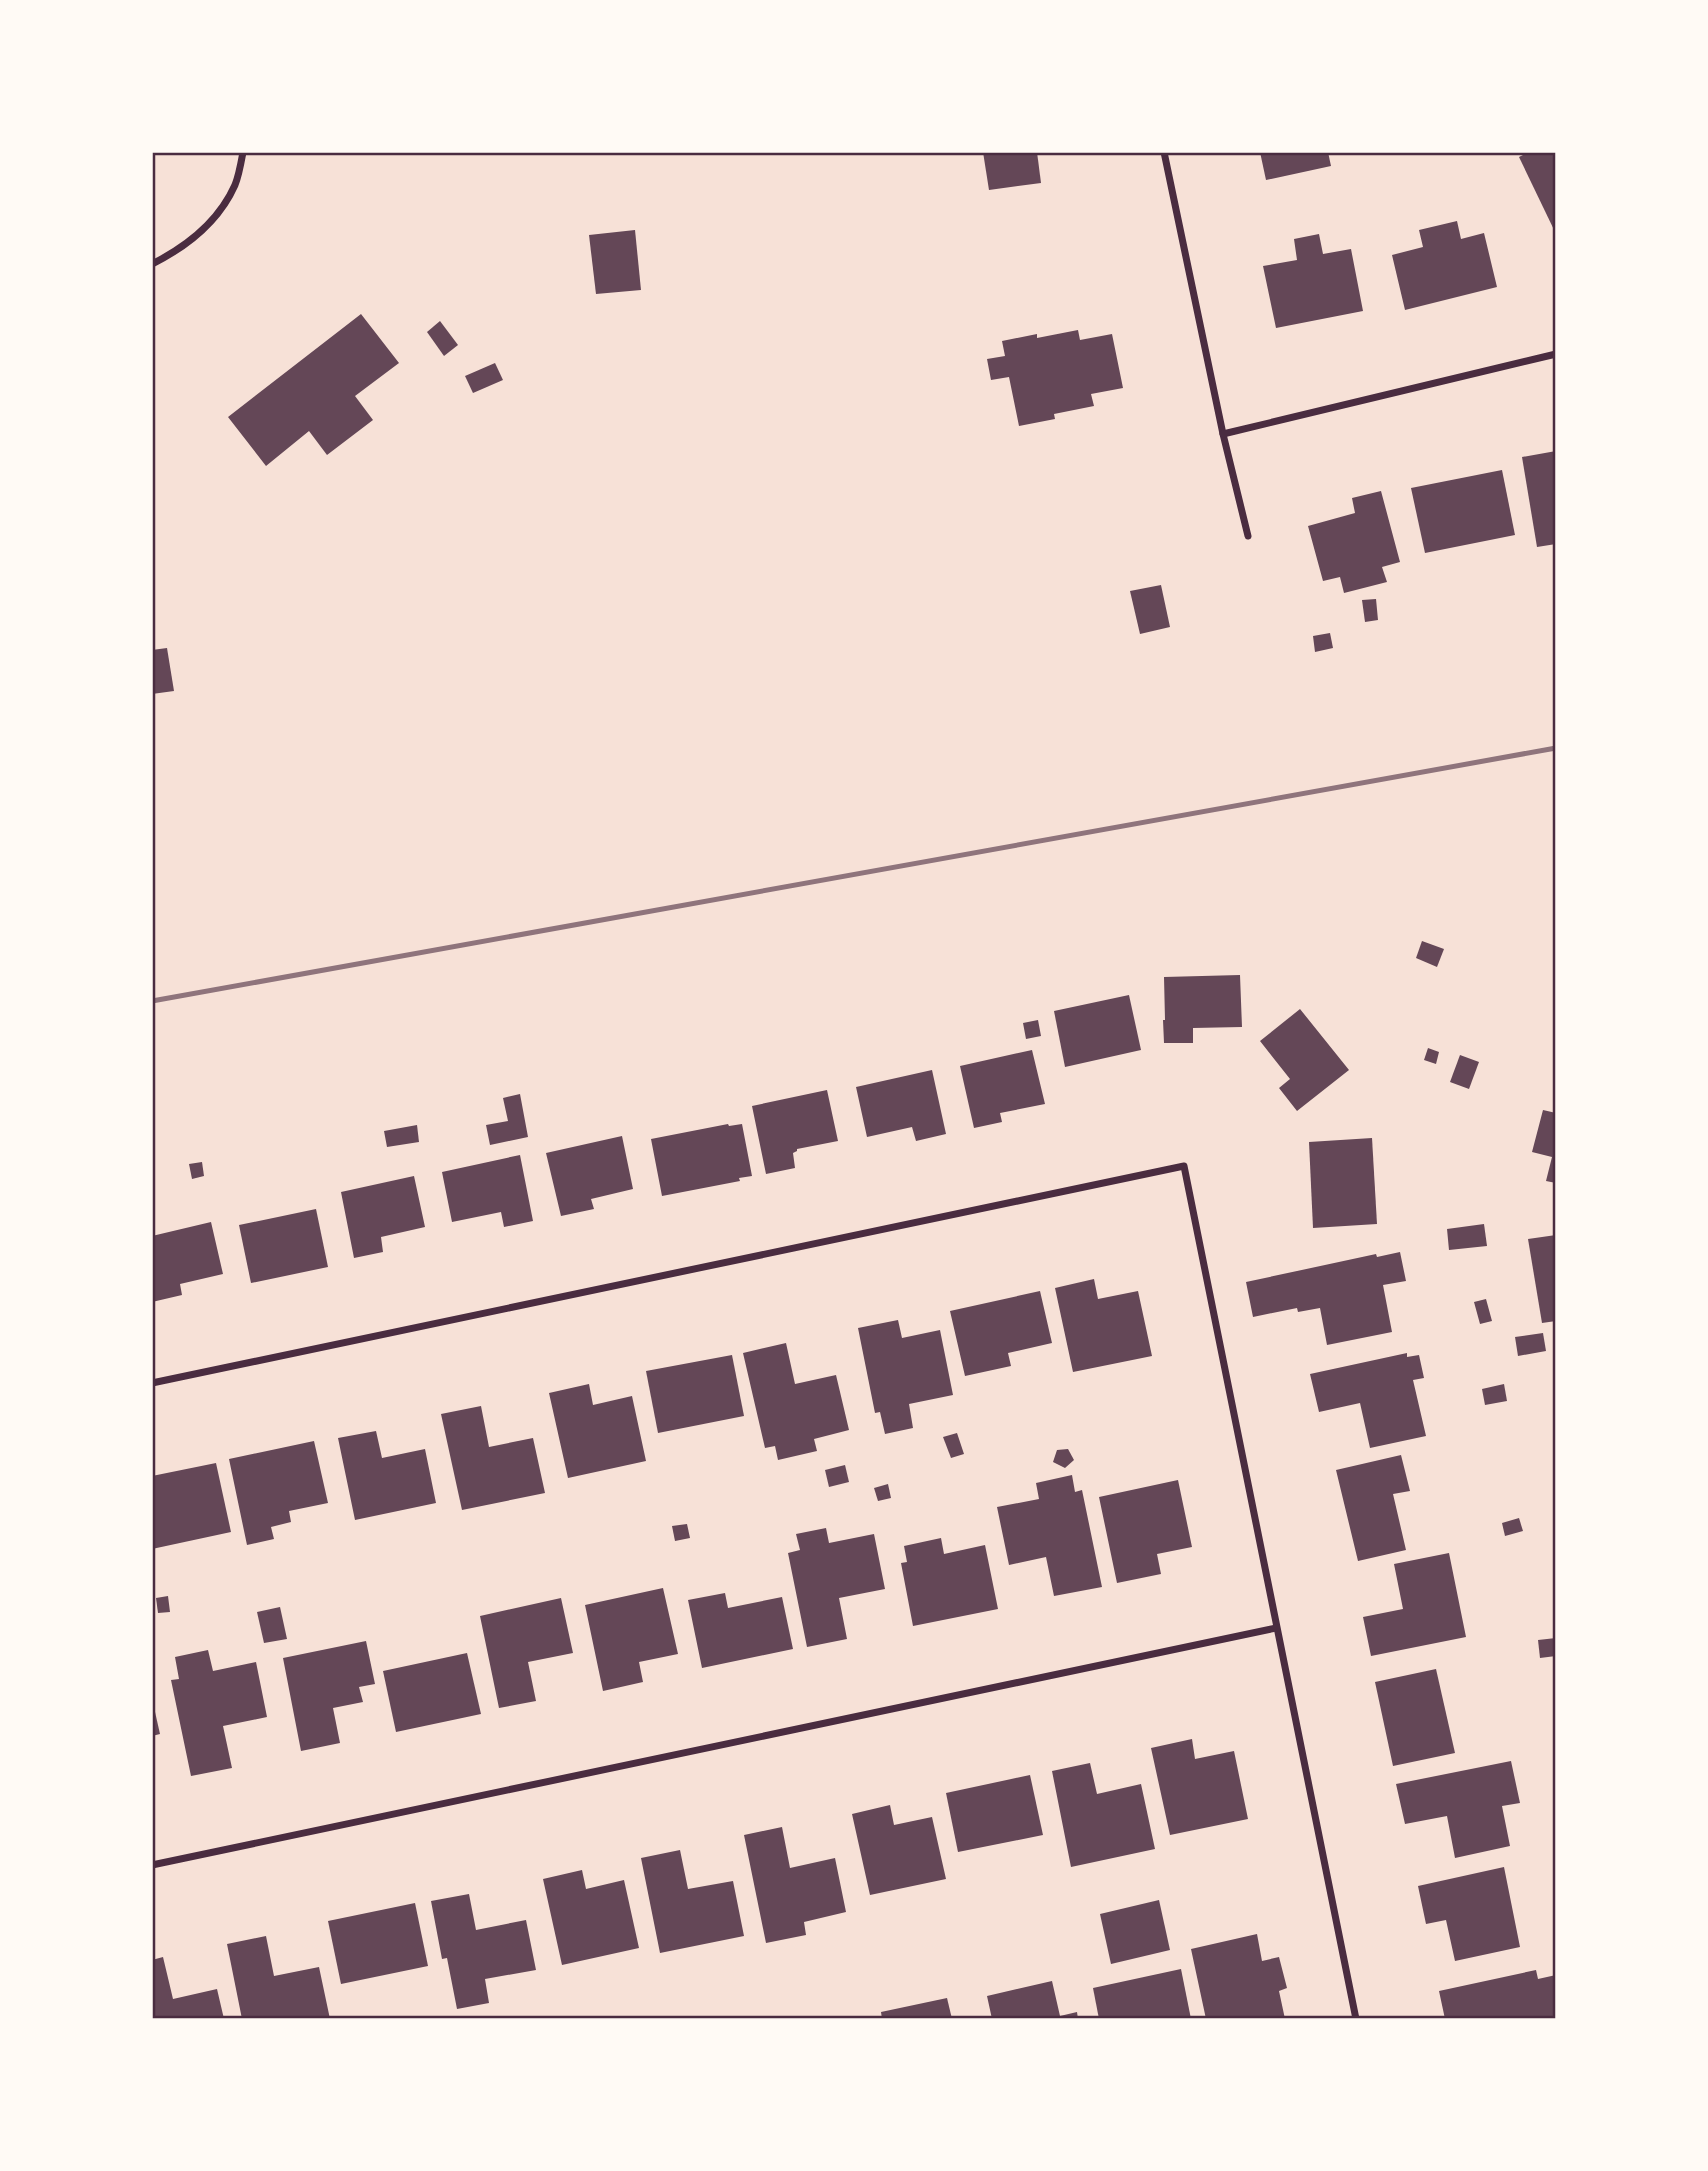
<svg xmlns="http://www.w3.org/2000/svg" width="1708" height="2171" viewBox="0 0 1708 2171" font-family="Roboto,sans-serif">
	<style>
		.building { fill: #644757 }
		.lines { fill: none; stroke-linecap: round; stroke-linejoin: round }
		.minor { stroke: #4a2c40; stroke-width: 7 }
		.rail { stroke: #8f747c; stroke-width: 5 }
		.neatline { fill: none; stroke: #4a2c40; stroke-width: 2.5 }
	</style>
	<rect width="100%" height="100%" fill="#f7e1d7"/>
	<g class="building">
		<path d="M983 152H1037L1041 183 989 190Z"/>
		<path d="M1260 152H1328L1331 166 1266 180Z"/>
		<path d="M1529 152H1556V234L1519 157Z"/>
		<path d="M1457 221 1461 239 1484 233 1497 287 1405 310 1392 255 1423 247 1419 230Z"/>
		<path d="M635 230 641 290 596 294 589 235Z"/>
		<path d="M1319 234 1323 254 1351 249 1363 311 1276 328 1263 266 1297 260 1294 239Z"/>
		<path d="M361 314 399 363 355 396 373 420 327 455 309 431 266 466 228 417Z"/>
		<path d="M440 321 458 345 444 356 427 332Z"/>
		<path d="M1078 330 1080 340 1112 334 1123 388 1091 394 1094 406 1054 414 1055 419 1019 426 1009 377 991 380 987 359 1005 356 1002 341 1037 334V338Z"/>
		<path d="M495 363 503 380 473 393 465 376Z"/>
		<path d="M1556 451V544L1537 547 1522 457Z"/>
		<path d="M1502 470 1515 535 1425 553 1411 488Z"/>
		<path d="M1381 491 1400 562 1382 567 1387 582 1344 593 1340 577 1323 581 1308 526 1355 513 1352 498Z"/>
		<path d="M1161 585 1170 627 1140 634 1130 591Z"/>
		<path d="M1376 599 1378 620 1365 622 1362 600Z"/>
		<path d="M1330 633 1333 648 1315 652 1313 636Z"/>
		<path d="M167 648 174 691 152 694V650Z"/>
		<path d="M1422 941 1444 949 1437 967 1416 958Z"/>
		<path d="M1240 975 1242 1027 1193 1028V1043H1164L1163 1020H1165L1164 977Z"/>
		<path d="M1129 995 1141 1050 1065 1067 1054 1011Z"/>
		<path d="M1300 1009 1349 1070 1297 1111 1279 1088 1290 1079 1260 1041Z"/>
		<path d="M1038 1020 1041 1036 1026 1039 1023 1023Z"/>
		<path d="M1428 1048 1439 1052 1436 1064 1424 1060Z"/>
		<path d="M1032 1050 1045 1104 1000 1113 1002 1122 974 1128 960 1066Z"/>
		<path d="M1460 1055 1479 1062 1469 1089 1450 1082Z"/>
		<path d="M932 1070 946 1134 916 1141 912 1127 867 1137 856 1087Z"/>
		<path d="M827 1090 838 1141 797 1149V1151L793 1153 795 1168 766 1174 752 1106Z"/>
		<path d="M520 1094 528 1137 490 1145 486 1125 508 1121 503 1098Z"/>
		<path d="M1543 1110 1556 1113V1183L1546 1181 1552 1157 1532 1152Z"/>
		<path d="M728 1124 729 1126 742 1124 752 1176 739 1178 740 1181 662 1196 651 1139Z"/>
		<path d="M417 1125 419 1142 387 1147 384 1131Z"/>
		<path d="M622 1136 633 1189 591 1199 594 1209 561 1216 546 1153Z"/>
		<path d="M1372 1138 1377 1224 1313 1228 1309 1142Z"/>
		<path d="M520 1155 533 1221 504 1227 501 1212 452 1222 442 1172Z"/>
		<path d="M202 1162 204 1176 192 1179 189 1164Z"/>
		<path d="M414 1176 425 1227 381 1237 383 1252 354 1258 341 1192Z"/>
		<path d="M316 1209 328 1267 251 1283 239 1225Z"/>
		<path d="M211 1222 223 1274 180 1284 182 1295 152 1302V1236Z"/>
		<path d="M1484 1224 1487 1246 1449 1250 1447 1229Z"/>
		<path d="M1556 1235V1321L1542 1323 1528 1239Z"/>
		<path d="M1400 1252 1406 1281 1383 1285 1392 1332 1327 1345 1320 1308 1298 1312 1297 1308 1253 1317 1246 1282 1376 1254 1377 1257Z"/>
		<path d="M1094 1279 1098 1299 1138 1291 1152 1356 1073 1372 1055 1288Z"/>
		<path d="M1040 1291 1052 1343 1008 1353 1011 1366 965 1376 950 1311Z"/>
		<path d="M1486 1299 1492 1321 1480 1324 1474 1302Z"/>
		<path d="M898 1320 902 1338 940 1330 953 1395 909 1404 913 1428 885 1434 880 1412 875 1413 858 1328Z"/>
		<path d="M1543 1333 1546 1351 1518 1356 1515 1337Z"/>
		<path d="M786 1343 795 1384 836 1375 849 1430 814 1439 817 1451 778 1460 775 1446 765 1448 743 1353Z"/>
		<path d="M1407 1353V1357L1419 1355 1424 1378 1413 1380 1426 1436 1370 1448 1360 1403 1319 1412 1310 1374Z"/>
		<path d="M732 1355 744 1416 658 1433 646 1371Z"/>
		<path d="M589 1384 593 1405 632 1396 646 1461 568 1478 549 1393Z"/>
		<path d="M1504 1384 1507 1401 1485 1405 1482 1389Z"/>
		<path d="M481 1406 489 1447 533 1438 545 1493 462 1510 441 1414Z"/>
		<path d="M376 1431 382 1458 425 1449 436 1503 355 1520 338 1438Z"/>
		<path d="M957 1433 964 1454 951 1458 943 1437Z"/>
		<path d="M314 1441 328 1503 289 1511 291 1522 271 1527 274 1539 247 1545 229 1459Z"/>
		<path d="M1068 1449 1074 1460 1065 1468 1053 1462 1057 1450Z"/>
		<path d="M1401 1455 1410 1491 1393 1494 1406 1550 1358 1561 1336 1470Z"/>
		<path d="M216 1463 231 1532 152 1549V1476Z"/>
		<path d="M845 1465 849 1482 829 1487 825 1470Z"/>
		<path d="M1072 1475 1075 1492 1082 1490 1102 1587 1054 1596 1046 1557 1009 1565 997 1507 1039 1499 1036 1483Z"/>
		<path d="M1178 1480 1192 1547 1157 1554 1161 1574 1117 1583 1099 1497Z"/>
		<path d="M888 1484 891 1498 878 1501 874 1488Z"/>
		<path d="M1519 1518 1523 1531 1505 1536 1502 1523Z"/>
		<path d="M687 1524 690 1538 675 1541 672 1526Z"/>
		<path d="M826 1528 829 1543 874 1534 885 1589 839 1598 847 1639 807 1647 788 1553 800 1550 796 1534Z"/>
		<path d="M941 1538 944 1554 985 1545 998 1609 913 1626 901 1563 907 1562 904 1546Z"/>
		<path d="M1449 1553 1466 1637 1371 1656 1363 1617 1403 1609 1394 1564Z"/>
		<path d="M663 1588 678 1654 639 1662 643 1682 603 1691 585 1605Z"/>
		<path d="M725 1593 728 1608 782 1597 793 1649 702 1668 688 1600Z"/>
		<path d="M168 1596 170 1612 158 1613 156 1598Z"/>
		<path d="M561 1598 573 1653 528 1662 536 1701 499 1708 480 1616Z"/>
		<path d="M280 1607 287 1639 264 1643 257 1612Z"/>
		<path d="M1556 1638V1656L1540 1658 1538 1640Z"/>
		<path d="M366 1641 375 1684 359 1687 363 1702 333 1708 340 1743 301 1751 283 1658Z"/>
		<path d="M208 1650 213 1671 256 1662 267 1717 223 1726 232 1768 191 1776 171 1680 179 1679 175 1657Z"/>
		<path d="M467 1653 481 1714 396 1732 383 1671Z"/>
		<path d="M1436 1669 1455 1753 1393 1766 1375 1682Z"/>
		<path d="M153 1703 160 1734 152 1736V1704Z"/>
		<path d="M1192 1739 1195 1759 1234 1751 1248 1819 1170 1835 1151 1748Z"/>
		<path d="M1511 1761 1520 1803 1502 1806 1510 1846 1455 1858 1447 1816 1405 1824 1396 1784Z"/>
		<path d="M1090 1763 1097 1794 1141 1784 1155 1849 1071 1867 1052 1771Z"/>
		<path d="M1030 1775 1043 1835 958 1852 946 1793Z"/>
		<path d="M890 1805 894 1825 932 1817 946 1879 870 1895 852 1814Z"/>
		<path d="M782 1827 790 1868 835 1858 846 1912 804 1922 806 1935 766 1943 744 1835Z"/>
		<path d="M680 1850 688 1889 733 1881 744 1936 660 1953 641 1858Z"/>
		<path d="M1504 1867 1520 1947 1455 1961 1446 1920 1426 1924 1418 1886Z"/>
		<path d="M582 1870 586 1889 624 1880 639 1948 562 1965 543 1879Z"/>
		<path d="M469 1894 476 1930 526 1920 536 1970 485 1979 489 2003 457 2009 447 1958 442 1959 431 1901Z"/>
		<path d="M1159 1900 1170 1950 1111 1964 1100 1914Z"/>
		<path d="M415 1903 428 1966 341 1984 328 1921Z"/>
		<path d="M1257 1934 1262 1961 1279 1957 1287 1988 1279 1991 1285 2019H1206L1191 1949Z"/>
		<path d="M266 1936 274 1976 319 1967 330 2019H242L227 1944Z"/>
		<path d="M163 1957 173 1999 217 1989 224 2019H152V1960Z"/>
		<path d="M1181 1969 1191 2019H1099L1093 1988Z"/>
		<path d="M1536 1970 1538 1979 1556 1975V2019H1445L1439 1991Z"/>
		<path d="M1052 1981 1060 2016 1077 2012 1078 2019H992L987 1996Z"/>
		<path d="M947 1998 952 2019H882L881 2012Z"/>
	</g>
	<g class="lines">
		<g class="minor">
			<path d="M1164 152 1223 434 1248 536"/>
			<path d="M152 264C186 247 219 221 235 185 239 175 241 163 243 152"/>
			<path d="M1223 434 1556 354"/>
			<path d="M152 1383 1184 1166 1356 2019"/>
			<path d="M152 1865 1276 1628"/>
		</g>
		<path class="rail" d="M152 1001 1556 748"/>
	</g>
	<rect width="1708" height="2171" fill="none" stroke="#fffaf5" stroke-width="308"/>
	<rect x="154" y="154" width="1400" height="1863" class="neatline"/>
</svg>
